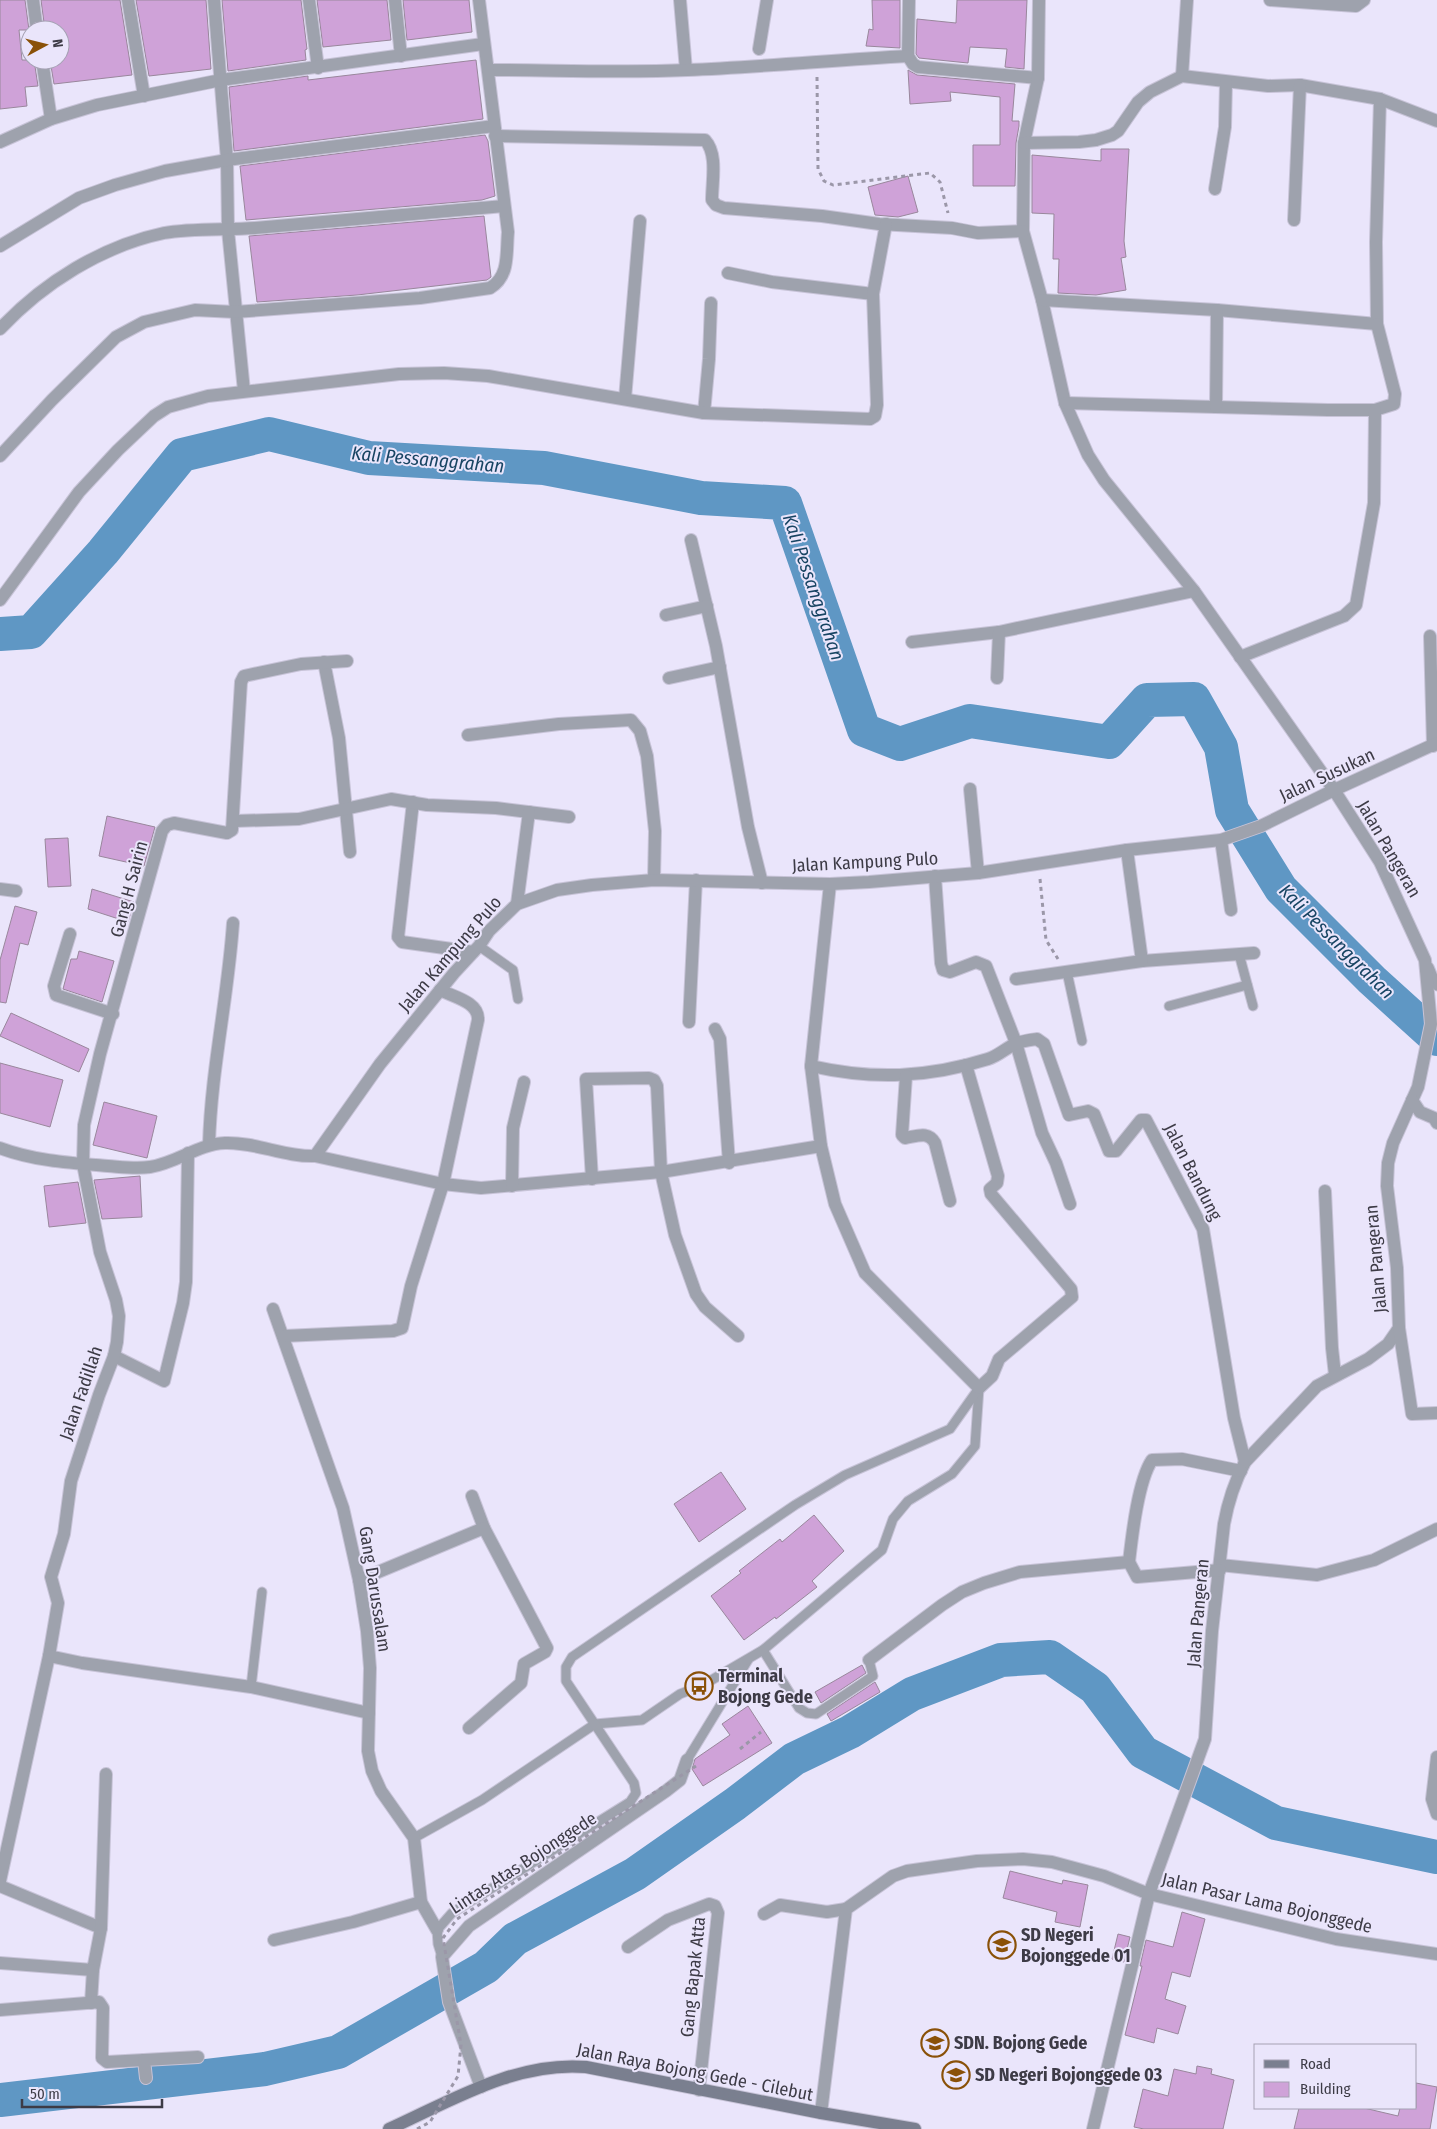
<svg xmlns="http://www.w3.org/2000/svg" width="1437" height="2129" viewBox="0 0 1437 2129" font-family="'Fira Sans Condensed',sans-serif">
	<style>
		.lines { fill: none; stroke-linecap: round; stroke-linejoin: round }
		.river { stroke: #5f97c4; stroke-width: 34 }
		.building { fill: #cfa2d8; stroke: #99879c }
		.service-casing { stroke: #c7c3d7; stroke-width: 11 }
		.minor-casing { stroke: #c7c3d7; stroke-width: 14 }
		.tertiary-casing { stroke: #c7c3d7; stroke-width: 14 }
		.secondary-casing { stroke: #c7c3d7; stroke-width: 14 }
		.path { stroke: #9b97a8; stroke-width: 3; stroke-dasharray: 4 4; stroke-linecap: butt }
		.service { stroke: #9ea2ad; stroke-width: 9 }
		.minor { stroke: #9ea2ad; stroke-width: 12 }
		.tertiary { stroke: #9ea2ad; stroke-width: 12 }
		.secondary { stroke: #7a7f8f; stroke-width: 12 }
		.path-bridge { stroke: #9b97a8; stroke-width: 3; stroke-dasharray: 4 4; stroke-linecap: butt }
		.labels { text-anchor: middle; stroke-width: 4; stroke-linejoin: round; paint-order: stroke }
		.street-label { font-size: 18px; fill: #3d3b46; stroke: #eae5fb }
		.poi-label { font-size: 18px; font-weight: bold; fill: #3d3b46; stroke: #eae5fb; text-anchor: start }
		.water-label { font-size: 19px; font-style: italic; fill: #184463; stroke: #eae5fb }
	</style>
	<rect width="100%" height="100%" fill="#eae5fb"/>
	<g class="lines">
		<g class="river">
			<path d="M0 634 31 632 103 552 182 455 269 434 369 458 544 468 701 498 785 503 864 730 900 744 970 721 1109 742 1147 700 1194 699 1221 747 1232 810 1281 889 1372 980 1437 1039"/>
			<path d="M0 2100 265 2069 338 2052 486 1967 515 1939 635 1874 735 1804 794 1759 850 1732 912 1694 1001 1660 1050 1657 1095 1688 1143 1752 1276 1823 1437 1857"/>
		</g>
	</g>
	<g class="building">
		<path d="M0 0H25L29 30H19L22 60H34L38 86 25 87 27 106 0 109Z"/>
		<path d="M41 0H120L132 75 54 84 50 60H60V30H45Z"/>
		<path d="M136 0H206L211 69 149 76Z"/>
		<path d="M222 0H301L307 49 305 50 306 60 228 71Z"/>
		<path d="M317 0H387L391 40 323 47Z"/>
		<path d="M403 0H469L472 32 407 40Z"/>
		<path d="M872 0H900V48L866 46 869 29 873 30Z"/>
		<path d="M957 0H1027L1024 69 1005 67 1007 49 970 47 968 63 919 58 916 54 917 19 956 23Z"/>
		<path d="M476 60 483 119 234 151 229 87 308 76V80Z"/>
		<path d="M908 70 917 75 1015 84 1012 121H1019V126L1016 143 1015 186H973V145H1000V97L950 92 951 101 910 104Z"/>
		<path d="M485 135 488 141 495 196 482 200 246 220 240 166Z"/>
		<path d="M1101 149H1129L1124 241 1126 257 1121 258 1126 290 1096 295 1058 293 1059 259H1053L1054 214 1032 213V155L1101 161Z"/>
		<path d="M908 176 918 212 898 217 875 215 868 187Z"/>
		<path d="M484 216 491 277 487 280 357 295 257 302 249 236Z"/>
		<path d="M107 816 155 827 144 866 99 856Z"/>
		<path d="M68 838 71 886 48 887 45 839Z"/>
		<path d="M92 889 134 902 128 922 88 909Z"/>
		<path d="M15 906 37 912 28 945 20 943 6 1003 0 1002V960Z"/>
		<path d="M79 951 114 961 102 1002 63 989 71 959H77Z"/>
		<path d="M11 1013 89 1049 79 1072 0 1036Z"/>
		<path d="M0 1063 63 1080 50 1127 0 1113Z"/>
		<path d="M104 1102 157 1116 147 1158 93 1145Z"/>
		<path d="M140 1176 142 1217 102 1219 94 1180Z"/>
		<path d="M78 1182 86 1223 49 1227 44 1186Z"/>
		<path d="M721 1472 746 1509 699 1542 674 1504Z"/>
		<path d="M814 1515 844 1551 812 1581 817 1587 776 1619 775 1617 744 1640 711 1596 741 1573 739 1571 780 1539 782 1542Z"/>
		<path d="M862 1665 866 1673 821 1703 815 1692Z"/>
		<path d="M875 1682 880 1692 831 1721 827 1714Z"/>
		<path d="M748 1706 772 1743 703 1786 692 1769 695 1759 730 1735 722 1724Z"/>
		<path d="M1010 1871 1062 1884 1063 1880 1088 1885 1080 1927 1055 1922 1057 1912 1003 1898Z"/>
		<path d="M1182 1912 1205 1919 1190 1977 1172 1972 1165 1999 1186 2006 1178 2034 1157 2028 1154 2043 1125 2035 1142 1966H1140L1146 1940 1173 1947Z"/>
		<path d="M1118 1934 1130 1937 1124 1962 1112 1959Z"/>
		<path d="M1197 2066 1212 2069 1211 2074 1234 2080 1223 2129H1144L1134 2127 1143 2089 1168 2096 1174 2069 1196 2074Z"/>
		<path d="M1416 2083 1437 2087 1430 2129H1294L1299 2108H1364L1398 2116 1400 2108H1416Z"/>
	</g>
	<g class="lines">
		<g class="service-casing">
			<g id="service">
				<path d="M479 946 513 970 518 999"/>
				<path d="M1239 954 1253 1006"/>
				<path d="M1429 967 1437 986"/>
				<path d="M1067 972 1082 1041"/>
				<path d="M1169 1006 1247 985"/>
				<path d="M763 1650 799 1708 807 1713 816 1714 873 1676 869 1660"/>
				<path d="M251 1687 262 1592"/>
				<path d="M687 1760 748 1660"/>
				<path d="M414 1838 482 1800 595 1724 642 1720 680 1694 703 1685 763 1650 882 1550 893 1519 908 1501 952 1474 975 1446 979 1388"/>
				<path d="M442 1957 438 1944 437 1930 452 1913 630 1802 636 1793 634 1783 566 1681V1667L572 1657 795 1505 845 1475 950 1429 979 1388"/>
			</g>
		</g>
		<g class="minor-casing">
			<g id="minor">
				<path d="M33 0 37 30"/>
				<path d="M128 0 144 96"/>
				<path d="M214 0 227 160 228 230 244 391"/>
				<path d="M309 0 318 68"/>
				<path d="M395 0 401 56"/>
				<path d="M680 0 686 70"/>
				<path d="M909 0 908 56 913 64 918 67 1038 78"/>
				<path d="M1039 0 1038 78 1024 143 1023 231 1042 300 1065 403 1088 455 1104 480 1194 591 1334 790 1380 862 1425 960 1431 1024 1418 1087 1393 1143 1388 1163 1387 1186 1397 1268 1399 1328 1388 1344 1368 1359 1317 1386 1245 1462C1235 1481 1228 1502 1224 1524L1212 1631 1205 1739 1149 1894 1093 2129"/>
				<path d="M1270 0 1356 6 1364 0"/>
				<path d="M759 49 767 0"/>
				<path d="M42 60 51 119"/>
				<path d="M489 70C555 70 621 73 687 70 761 67 834 60 908 56"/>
				<path d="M1182 76 1187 0"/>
				<path d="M495 136 705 140C718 154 712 181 712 200L716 205 724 208 822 216 879 224 952 228 978 233 1023 231"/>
				<path d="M0 142 51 119 97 105 221 80 483 44"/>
				<path d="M1024 143 1079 142 1096 140 1112 135 1118 131 1138 102 1150 92 1182 76 1268 86 1300 85 1380 99 1437 121"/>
				<path d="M1215 189 1225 127 1226 82"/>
				<path d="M1294 220 1300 85"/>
				<path d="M0 246 79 198 115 185 165 171 227 160 494 126"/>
				<path d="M728 273 772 282 873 294"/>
				<path d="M1042 300 1217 310 1377 324 1376 242 1380 99"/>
				<path d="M0 329C43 283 102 246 164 233 190 228 227 230 255 228 338 221 421 213 504 206"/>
				<path d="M625 399 640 221"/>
				<path d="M1065 403 1328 410H1375L1394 404 1395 394 1377 324"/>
				<path d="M1216 407 1217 310"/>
				<path d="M704 413 709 359 711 303"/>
				<path d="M0 456 52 400 116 337 144 322 195 310 235 312 420 298 490 288C510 276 506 253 508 232L479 0"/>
				<path d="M691 540 716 646 748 827 762 883"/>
				<path d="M0 600 79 492 118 450 154 416 168 407 208 396 399 374 444 373 488 376 704 413 870 419 875 416 877 405 873 294 886 224"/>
				<path d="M666 615 707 606"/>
				<path d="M1430 636 1433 746"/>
				<path d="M912 642 999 632 1194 591"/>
				<path d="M1240 657 1344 616 1356 605 1374 503 1375 410"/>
				<path d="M324 662 339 738 350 852"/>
				<path d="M669 678 720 667"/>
				<path d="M997 678 999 632"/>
				<path d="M468 735 559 724 631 720 640 731 647 756 655 831 654 880"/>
				<path d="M970 789 978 873"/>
				<path d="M413 802 398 937 402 942 473 952"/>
				<path d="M234 821 299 819 391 799 427 805 496 808 569 817"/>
				<path d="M1221 840 1231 910"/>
				<path d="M935 876 941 963 943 970 950 972 976 962 986 966 1016 1043 1042 1133 1056 1163 1070 1204"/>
				<path d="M830 884 811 1066 821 1146 835 1204 865 1273 979 1388 992 1376 999 1359 1072 1297 1071 1289 991 1194 990 1189 997 1183 998 1176 966 1065"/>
				<path d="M0 889 16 891"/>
				<path d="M517 904 529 812"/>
				<path d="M70 934 54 986 56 995 113 1014"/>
				<path d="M1142 961 1254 953"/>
				<path d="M1016 979 1142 961 1127 850"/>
				<path d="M689 1022 696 880"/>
				<path d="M715 1029 720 1039 729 1163"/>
				<path d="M811 1066C873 1080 927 1078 988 1059 998 1056 1006 1048 1015 1044 1021 1041 1030 1040 1037 1039L1044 1044 1069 1115 1088 1111 1094 1114 1109 1151H1116L1141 1120H1146L1203 1229 1234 1418 1245 1462"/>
				<path d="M906 1076 902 1135 905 1138C918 1136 928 1131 935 1143L950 1201"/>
				<path d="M1412 1100 1420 1112 1434 1118 1437 1123"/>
				<path d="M209 1145C211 1070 228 998 233 923"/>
				<path d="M315 1156 443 1184 481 1188 661 1172 821 1146"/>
				<path d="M592 1179 586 1079 649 1078 654 1080 657 1086 661 1172 675 1235 696 1294 705 1307 738 1336"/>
				<path d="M512 1186 513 1128 524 1082"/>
				<path d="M1325 1191 1332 1348 1335 1375"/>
				<path d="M273 1309 343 1508 359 1580 367 1631 370 1668 368 1751 372 1771 381 1791 414 1838 421 1902 437 1930"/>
				<path d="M1399 1328 1412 1414 1437 1413"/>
				<path d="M284 1336 393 1331 402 1328 411 1286 443 1184 478 1020C479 1002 454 997 440 990"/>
				<path d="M114 1356 164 1381 183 1303 186 1282 188 1153"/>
				<path d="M472 1496 484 1528"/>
				<path d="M1129 1562C1132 1536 1138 1481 1152 1460L1182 1459 1241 1471"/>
				<path d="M1220 1565 1317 1575 1374 1560 1437 1529"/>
				<path d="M359 1580 484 1528 547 1648 545 1652 524 1664 521 1683 469 1728"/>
				<path d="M49 1656 58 1603 51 1577 64 1534 71 1481 99 1395 114 1356 117 1342 119 1316 116 1300 100 1252 83 1164 84 1125 100 1054 162 831 167 825 174 823 227 833 232 830 241 682 244 676 301 664 347 661"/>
				<path d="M869 1660 942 1605 962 1592 984 1583 1020 1572 1129 1562 1137 1577 1220 1570"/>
				<path d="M1437 1757 1432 1799 1437 1814"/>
				<path d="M0 1881 49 1656 82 1663 251 1687 369 1713"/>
				<path d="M0 1886 101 1928 93 1970 0 1963"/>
				<path d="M764 1914 780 1905 827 1912 846 1909"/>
				<path d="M101 1928 106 1774"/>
				<path d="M274 1940 353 1922 421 1902"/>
				<path d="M628 1947 668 1920 709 1904 715 1906 718 1913 699 2090"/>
				<path d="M91 2003 93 1970"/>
				<path d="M0 2010 99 2002 103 2008 102 2058 107 2062 144 2060"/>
				<path d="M146 2078 144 2060 198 2057"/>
				<path d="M481 2087 449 2002 442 1957 469 1926 666 1791 680 1780 687 1760"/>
				<path d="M821 2113 846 1909 893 1876 907 1871 977 1861 1023 1859 1052 1862 1104 1876 1149 1894 1336 1939 1437 1954"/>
			</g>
		</g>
		<g class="tertiary-casing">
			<path id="tertiary" d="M0 1148C35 1161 71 1163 108 1166 122 1167 136 1169 150 1167 177 1163 198 1144 225 1143 256 1142 284 1157 315 1156L380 1064 454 973 479 946 489 931 517 904 557 890 592 885 654 880 830 884 869 882 978 873 1127 850 1221 840 1261 826 1334 790 1437 743"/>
		</g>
		<g class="secondary-casing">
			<path id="secondary" d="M389 2129C451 2101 516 2061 586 2067L821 2113 915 2129"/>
		</g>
		<g class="path">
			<path d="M817 77 818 169 824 181 833 185 930 173 940 182 948 213"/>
			<path d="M1040 879 1046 940 1058 959"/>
			<path d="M740 1749 761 1732"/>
		</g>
		<use href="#service" class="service"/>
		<use href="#minor" class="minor"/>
		<use href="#tertiary" class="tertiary"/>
		<use href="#secondary" class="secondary"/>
		<path class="path-bridge" d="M417 2129 430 2122 458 2076 461 2045 443 1938 457 1919 696 1766"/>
	</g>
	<defs>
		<g id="bus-ring" transform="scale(1.4375)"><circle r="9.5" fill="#eae5fb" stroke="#8a5108" stroke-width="1.5"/><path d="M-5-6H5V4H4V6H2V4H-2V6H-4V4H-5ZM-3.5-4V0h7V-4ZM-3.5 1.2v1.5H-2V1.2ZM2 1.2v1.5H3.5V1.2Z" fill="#8a5108"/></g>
		<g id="school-ring" transform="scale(1.4375)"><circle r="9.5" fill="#eae5fb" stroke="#8a5108" stroke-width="1.5"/><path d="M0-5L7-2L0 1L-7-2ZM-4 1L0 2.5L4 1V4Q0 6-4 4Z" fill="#8a5108"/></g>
	</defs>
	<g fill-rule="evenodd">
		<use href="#bus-ring" x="699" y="1686"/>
		<use href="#school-ring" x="1002" y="1945"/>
		<use href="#school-ring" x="935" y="2043"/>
		<use href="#school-ring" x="956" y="2075"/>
	</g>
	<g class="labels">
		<g class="street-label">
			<text transform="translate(1327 775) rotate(-25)" y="6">Jalan Susukan</text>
			<text transform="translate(1389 849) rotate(60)" y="6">Jalan Pangeran</text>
			<text transform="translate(865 862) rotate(-3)" y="6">Jalan Kampung Pulo</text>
			<text transform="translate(129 889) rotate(-75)" y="6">Gang H Sairin</text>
			<text transform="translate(450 954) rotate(-49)" y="6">Jalan Kampung Pulo</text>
			<text transform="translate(1193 1172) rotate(63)" y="6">Jalan Bandung</text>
			<text transform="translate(1376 1259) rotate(-95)" y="6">Jalan Pangeran</text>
			<text transform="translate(81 1393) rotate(-71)" y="6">Jalan Fadillah</text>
			<text transform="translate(375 1589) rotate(81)" y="6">Gang Darussalam</text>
			<text transform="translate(1198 1613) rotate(-85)" y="6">Jalan Pangeran</text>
			<text transform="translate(523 1863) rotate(-33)" y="6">Lintas Atas Bojonggede</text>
			<text transform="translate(1267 1903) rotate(13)" y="6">Jalan Pasar Lama Bojonggede</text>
			<text transform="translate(693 1977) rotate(-84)" y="6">Gang Bapak Atta</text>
			<text transform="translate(695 2072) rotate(11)" y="6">Jalan Raya Bojong Gede - Cilebut</text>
		</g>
		<g class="poi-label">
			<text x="718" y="1682">Terminal<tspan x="718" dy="21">Bojong Gede</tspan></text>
			<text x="1021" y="1941">SD Negeri<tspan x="1021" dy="21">Bojonggede 01</tspan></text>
			<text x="954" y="2049">SDN. Bojong Gede</text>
			<text x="975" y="2081">SD Negeri Bojonggede 03</text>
		</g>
		<g class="water-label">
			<text transform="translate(428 459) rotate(5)" y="7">Kali Pessanggrahan</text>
			<text transform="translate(814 587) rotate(71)" y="7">Kali Pessanggrahan</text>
			<text transform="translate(1337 941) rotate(45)" y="7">Kali Pessanggrahan</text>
		</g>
	</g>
	<rect x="1254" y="2044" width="162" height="65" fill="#eae5fb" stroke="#a5a1b3"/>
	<rect x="1264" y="2060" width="25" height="8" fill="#7a7f8f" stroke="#a5a1b3"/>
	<text x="1300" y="2069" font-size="15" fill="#3d3b46">Road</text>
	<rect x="1264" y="2082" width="25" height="15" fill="#cfa2d8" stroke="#a5a1b3"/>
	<text x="1300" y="2094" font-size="15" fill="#3d3b46">Building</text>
	<g transform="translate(45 45) rotate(83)"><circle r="24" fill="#eae5fb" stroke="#a5a1b3"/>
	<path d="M0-4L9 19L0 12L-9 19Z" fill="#8a5108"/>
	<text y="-8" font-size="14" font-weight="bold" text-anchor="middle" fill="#3d3b46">N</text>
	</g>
	<path d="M22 2099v8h140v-8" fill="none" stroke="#3d3b46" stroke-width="2.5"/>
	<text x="30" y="2099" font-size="15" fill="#3d3b46" stroke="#eae5fb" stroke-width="4" paint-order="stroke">50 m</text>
</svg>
